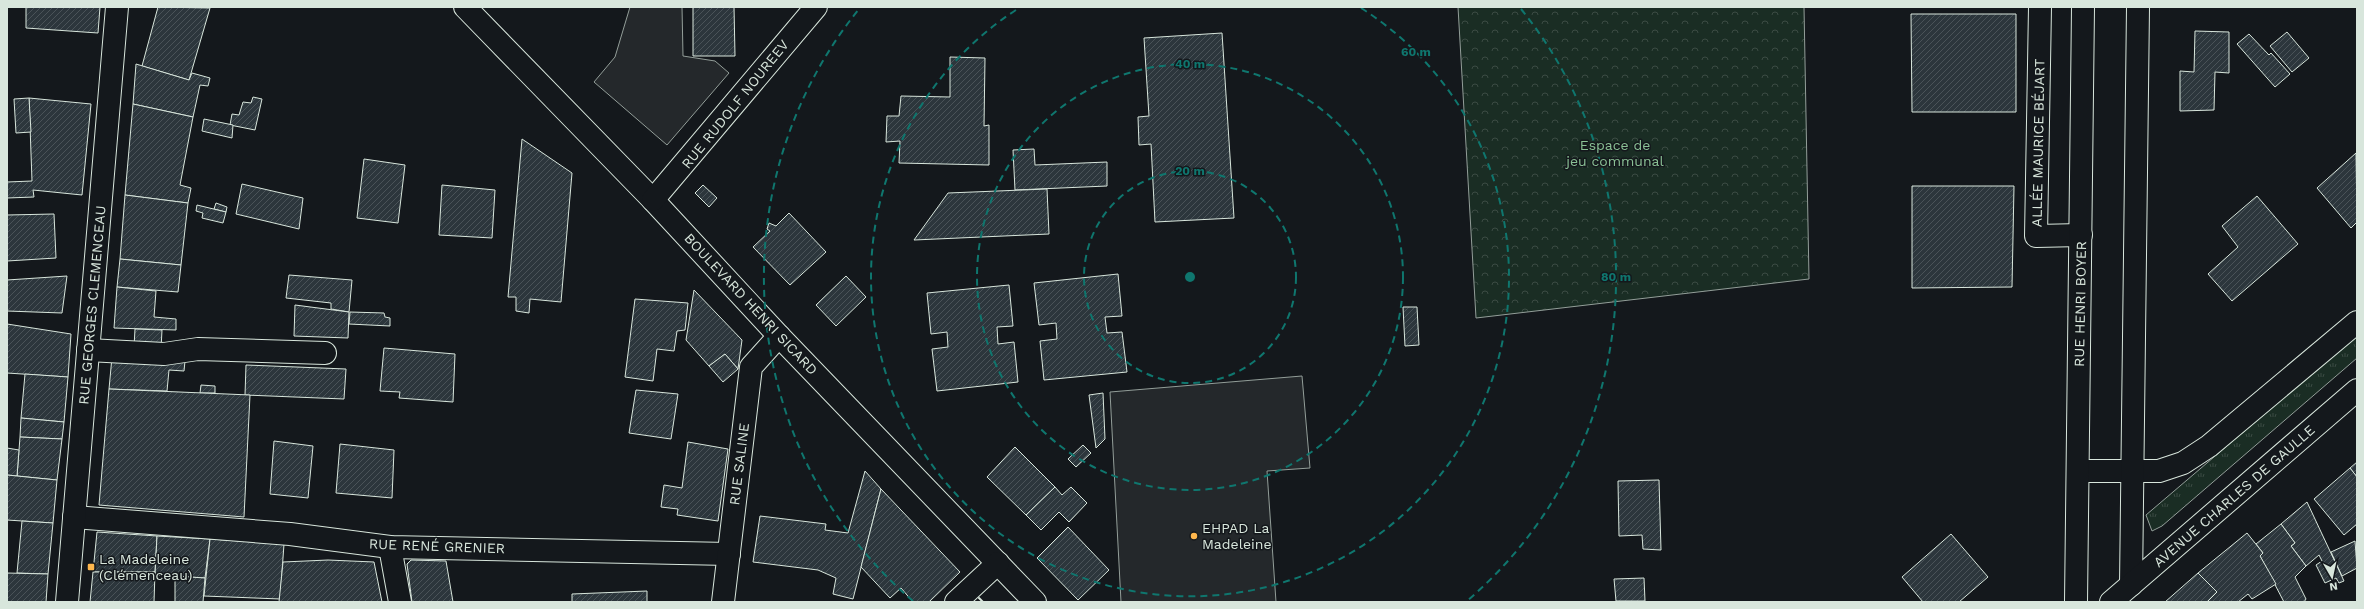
<svg xmlns="http://www.w3.org/2000/svg" width="2364" height="609" viewBox="0 0 2364 609" font-family="'Work Sans',sans-serif">
	<style>
		.grass { fill: url(#grass-tufts); stroke: #939e99 }
		.park { fill: url(#park-crowns); stroke: #939e99 }
		.parking { fill: #24282b; stroke: #939e99 }
		.building { fill: url(#building-hatch); stroke: #d8e6dc }
		.lines { fill: none; stroke-linecap: round; stroke-linejoin: round }
		.minor-casing { stroke: #d8e6dc; stroke-width: 24 }
		.major-casing { stroke: #d8e6dc; stroke-width: 24 }
		.minor { stroke: #14181c; stroke-width: 22 }
		.major { stroke: #14181c; stroke-width: 22 }
		.wall { stroke: #d8e6dc; stroke-width: 2 }
		.ring { fill: none; stroke: #0f766e; stroke-width: 2; stroke-dasharray: 7 5 }
		.poi-dot { fill: #ffb74d; stroke: #14181c; stroke-width: 1.5 }
		.labels { text-anchor: middle; stroke-width: 3; stroke-linejoin: round; paint-order: stroke }
		.street-label { font-size: 14px; fill: #d8e6dc; stroke: #14181c }
		.park-label { font-size: 14px; fill: #8ac095; stroke: #14181c }
		.poi-label { font-size: 14px; fill: #d8e6dc; stroke: #14181c; text-anchor: start }
		.centre { fill: #0f766e; stroke: #14181c; stroke-width: 2 }
		.ring-label { font-size: 12px; text-anchor: middle; font-weight: bold; fill: #0f766e; stroke: #14181c; stroke-width: 3; stroke-linejoin: round; paint-order: stroke }
	</style>
	<defs>
		<pattern id="grass-tufts" width="24" height="20" patternUnits="userSpaceOnUse"><rect width="24" height="20" fill="#1a2d24"/><path d="M3 7l-1-3M5 7V3M7 7l1-3M15 17l-1-3M17 17v-4M19 17l1-3" fill="none" stroke="#3b4b43"/></pattern>
		<pattern id="park-crowns" width="20" height="18" patternUnits="userSpaceOnUse"><rect width="20" height="18" fill="#1a2d24"/><path d="M2 6a3 3 0 1 1 6 0M12 15a3 3 0 1 1 6 0" fill="none" stroke="#3b4b43"/></pattern>
		<pattern id="building-hatch" width="6" height="6" patternUnits="userSpaceOnUse"><rect width="6" height="6" fill="#2c363c"/><path d="M-1 1l2-2M0 6l6-6M5 7l2-2" fill="none" stroke="#4a5358"/></pattern>
	</defs>
	<rect width="100%" height="100%" fill="#14181c"/>
	<path class="grass" d="M2357 335V358L2162 526 2152 531 2146 515Z"/>
	<path class="park" d="M1458 7H1804L1809 279 1476 318Z"/>
	<g class="parking">
		<path d="M630 7H682L683 56 715 61 729 73 667 145 594 82 615 57Z"/>
		<path d="M1302 376 1310 468 1267 471 1276 602H1121L1110 392Z"/>
	</g>
	<g class="building">
		<path d="M26 7H100L98 33 26 28Z"/>
		<path d="M158 7 210 8 189 80 142 66Z"/>
		<path d="M693 7H734L735 56H693Z"/>
		<path d="M1911 14H2016V112H1912Z"/>
		<path d="M2195 31 2229 32V73L2215 72 2214 110 2180 111V71L2194 72Z"/>
		<path d="M2287 32 2309 58 2292 72 2270 46Z"/>
		<path d="M1222 33 1234 218 1155 222 1151 144 1139 145 1138 117 1149 116 1144 38Z"/>
		<path d="M2249 34 2269 55 2271 53 2290 74 2275 87 2237 44Z"/>
		<path d="M950 57 985 58 984 126 989 125V165L899 163 900 141 886 142 887 116H899L901 96 950 97Z"/>
		<path d="M136 64 189 80 192 73 210 78 208 86 200 85 193 117 133 104Z"/>
		<path d="M253 97 262 99 255 130 230 125 232 114 239 115 243 102 251 103Z"/>
		<path d="M29 98 91 104 82 195 33 190 34 197 7 198V182L32 181Z"/>
		<path d="M29 98 31 132 16 133 14 99Z"/>
		<path d="M133 104 193 117 180 185 191 188 188 203 125 195Z"/>
		<path d="M204 119 233 125 232 138 202 131Z"/>
		<path d="M522 139 572 173 561 302 530 299 529 313 516 311V297H508Z"/>
		<path d="M1034 149 1035 165 1107 162V186L1015 190 1013 150Z"/>
		<path d="M2356 153 2357 222 2351 228 2317 188Z"/>
		<path d="M364 159 405 165 398 223 357 218Z"/>
		<path d="M242 184 303 198 299 229 236 214Z"/>
		<path d="M442 185 495 190 492 238 439 235Z"/>
		<path d="M703 185 717 198 709 207 695 193Z"/>
		<path d="M1912 186H2014L2012 287 1912 288Z"/>
		<path d="M1047 189 1049 234 914 240 948 193Z"/>
		<path d="M125 195 188 203 181 265 120 259Z"/>
		<path d="M2257 196 2298 244 2232 301 2208 274 2238 247 2222 226Z"/>
		<path d="M216 203 227 207 226 212 214 209Z"/>
		<path d="M197 205 226 212 223 223 202 218 203 213 196 211Z"/>
		<path d="M789 213 826 252 790 285 753 247 770 231 767 229 769 223 776 226Z"/>
		<path d="M54 214 56 258 7 261V215Z"/>
		<path d="M120 259 181 265 178 292 117 287Z"/>
		<path d="M1118 274 1122 316 1105 317 1107 333 1122 332 1127 372 1044 380 1040 341 1057 339 1056 323 1039 325 1034 283Z"/>
		<path d="M289 275 352 280 349 312 331 309V303L286 298Z"/>
		<path d="M67 276 62 313 7 311V280Z"/>
		<path d="M846 276 866 297 836 326 816 305Z"/>
		<path d="M1009 285 1013 326 997 327 998 344 1014 342 1018 382 937 391 932 349 948 347 947 332 931 334 927 293Z"/>
		<path d="M117 287 156 291 154 317 176 319V330L114 328Z"/>
		<path d="M694 290 742 340 738 369 725 354 709 366 686 340Z"/>
		<path d="M635 299 688 303 685 330 677 331 674 351 657 349 653 381 625 377Z"/>
		<path d="M295 305 349 312 348 338 294 336Z"/>
		<path d="M1403 307H1417L1419 345 1405 346Z"/>
		<path d="M350 312 384 313 385 317 390 318V326L349 324Z"/>
		<path d="M7 324 71 334 68 377 7 373Z"/>
		<path d="M135 329 162 330 161 349 134 347Z"/>
		<path d="M384 348 455 354 453 402 399 398 400 392 380 391Z"/>
		<path d="M725 354 738 369 723 382 709 366Z"/>
		<path d="M112 357 185 361 184 371 169 370 167 391 109 389Z"/>
		<path d="M246 365 346 369 344 399 245 395Z"/>
		<path d="M25 374 68 377 64 422 21 418Z"/>
		<path d="M201 385 215 386V393H200Z"/>
		<path d="M109 389 250 395 244 517 99 505Z"/>
		<path d="M636 390 678 394 671 439 629 433Z"/>
		<path d="M1103 393 1105 439 1096 448 1089 395Z"/>
		<path d="M21 418 64 422 62 439 20 437Z"/>
		<path d="M20 437 62 439 57 480 17 476Z"/>
		<path d="M274 441 313 446 308 498 270 494Z"/>
		<path d="M688 442 728 449 718 521 677 515 678 509 661 507 664 485 682 488Z"/>
		<path d="M340 444 394 450 392 498 336 493Z"/>
		<path d="M1083 445 1091 453 1076 467 1068 459Z"/>
		<path d="M1015 447 1055 487 1026 515 987 477Z"/>
		<path d="M7 448 19 450 17 476 7 475Z"/>
		<path d="M2357 462V477L2350 468Z"/>
		<path d="M2350 468 2357 477V524L2344 535 2314 499Z"/>
		<path d="M865 471 881 489 853 599 833 594 836 578 818 570 753 562 760 516 826 524 825 530 848 533Z"/>
		<path d="M7 475 57 480 53 523 7 520Z"/>
		<path d="M1659 480 1661 550 1643 549 1642 535 1619 536 1618 481Z"/>
		<path d="M1055 487 1062 495 1071 487 1087 503 1069 522 1059 512 1041 530 1026 515Z"/>
		<path d="M881 489 960 572 929 602H913L901 588 890 598 861 567Z"/>
		<path d="M2307 502 2344 581 2339 583 2336 578 2325 583 2316 565 2322 561 2319 555 2306 566 2291 546 2295 543 2281 524Z"/>
		<path d="M22 521 53 523 48 574 17 573Z"/>
		<path d="M2281 524 2295 543 2291 546 2306 566 2295 577 2306 599 2304 602H2284L2260 556 2263 553 2256 544Z"/>
		<path d="M1068 527 1109 570 1078 600 1037 558Z"/>
		<path d="M97 532 157 536 155 572H93Z"/>
		<path d="M2247 533 2263 553 2260 556 2276 584 2252 599 2248 594 2238 602H2207L2217 592 2198 573Z"/>
		<path d="M1951 534 1988 577 1959 602H1923L1902 577Z"/>
		<path d="M157 536 210 539 205 578 155 575Z"/>
		<path d="M210 539 284 544 280 599 204 596Z"/>
		<path d="M2355 541 2357 568 2342 576 2331 552Z"/>
		<path d="M328 560 374 562 382 602H279L283 562Z"/>
		<path d="M411 560 446 561 453 602H412L407 564Z"/>
		<path d="M93 572H155L154 602H90Z"/>
		<path d="M7 573 48 574 46 602H7Z"/>
		<path d="M2198 573 2217 592 2207 602H2165Z"/>
		<path d="M175 576 205 578 203 602H175Z"/>
		<path d="M1644 578 1645 601H1616L1614 579Z"/>
		<path d="M647 591V602H572V594Z"/>
	</g>
	<g class="lines">
		<g class="minor-casing">
			<g id="minor">
				<path d="M465 7 653 200 779 336 1035 602"/>
				<path d="M2040 7 2036 236 2081 235"/>
				<path d="M653 200 816 7"/>
				<path d="M88 350 164 354 198 349 325 353"/>
				<path d="M2078 471H2159L2183 463 2209 446 2357 322"/>
				<path d="M74 517 290 534 390 547 729 554"/>
				<path d="M390 547 400 602"/>
				<path d="M2131 585 2138 7"/>
				<path d="M723 602 751 367 779 336"/>
				<path d="M956 602 998 563"/>
				<path d="M2076 602 2083 7"/>
			</g>
		</g>
		<g class="major-casing">
			<g id="major">
				<path d="M67 602 117 7"/>
				<path d="M2111 602 2357 390"/>
			</g>
		</g>
		<use href="#minor" class="minor"/>
		<use href="#major" class="major"/>
		<path class="wall" d="M979 598 983 602"/>
	</g>
	<g class="ring">
		<circle cx="1190" cy="277" r="106"/>
		<circle cx="1190" cy="277" r="213"/>
		<path d="M1361 8A319 319 0 1 1 1019 8"/>
		<path d="M913 601A426 426 0 0 1 859 9M1521 9A426 426 0 0 1 1467 601"/>
	</g>
	<g class="poi-dot">
		<circle cx="1194" cy="536" r="4"/>
		<rect x="87" y="563" width="8" height="8" rx="2"/>
	</g>
	<g class="labels">
		<g class="street-label">
			<text transform="translate(735 104) rotate(-51)" y="5">RUE RUDOLF NOUREEV</text>
			<text transform="translate(2038 143) rotate(-89)" y="5">ALLÉE MAURICE BÉJART</text>
			<text transform="translate(751 304) rotate(47)" y="5">BOULEVARD HENRI SICARD</text>
			<text transform="translate(2080 304) rotate(-89)" y="5">RUE HENRI BOYER</text>
			<text transform="translate(92 305) rotate(-85)" y="5">RUE GEORGES CLEMENCEAU</text>
			<text transform="translate(739 464) rotate(-83)" y="5">RUE SALINE</text>
			<text transform="translate(2234 496) rotate(-41)" y="5">AVENUE CHARLES DE GAULLE</text>
			<text transform="translate(437 546) rotate(2)" y="5">RUE RENÉ GRENIER</text>
		</g>
		<g class="park-label">
			<text x="1615" y="150">Espace de<tspan x="1615" dy="16">jeu communal</tspan></text>
		</g>
		<g class="poi-label">
			<text x="1202" y="533">EHPAD La<tspan x="1202" dy="16">Madeleine</tspan></text>
			<text x="99" y="564">La Madeleine<tspan x="99" dy="16">(Clémenceau)</tspan></text>
		</g>
	</g>
	<circle cx="1190" cy="277" r="6" class="centre"/>
	<g class="ring-label">
		<text x="1416" y="56">60 m</text>
		<text x="1190" y="68">40 m</text>
		<text x="1190" y="175">20 m</text>
		<text x="1616" y="281">80 m</text>
	</g>
	<rect width="2364" height="609" fill="none" stroke="#d8e6dc" stroke-width="16"/>
	<g transform="translate(2332 577) rotate(171)" stroke="#14181c" stroke-width="3" paint-order="stroke">
	<path d="M0-3L7 15L0 10L-7 15Z" fill="#d8e6dc"/>
	<text y="-6" font-size="11" font-weight="bold" text-anchor="middle" fill="#d8e6dc">N</text>
	</g>
</svg>
